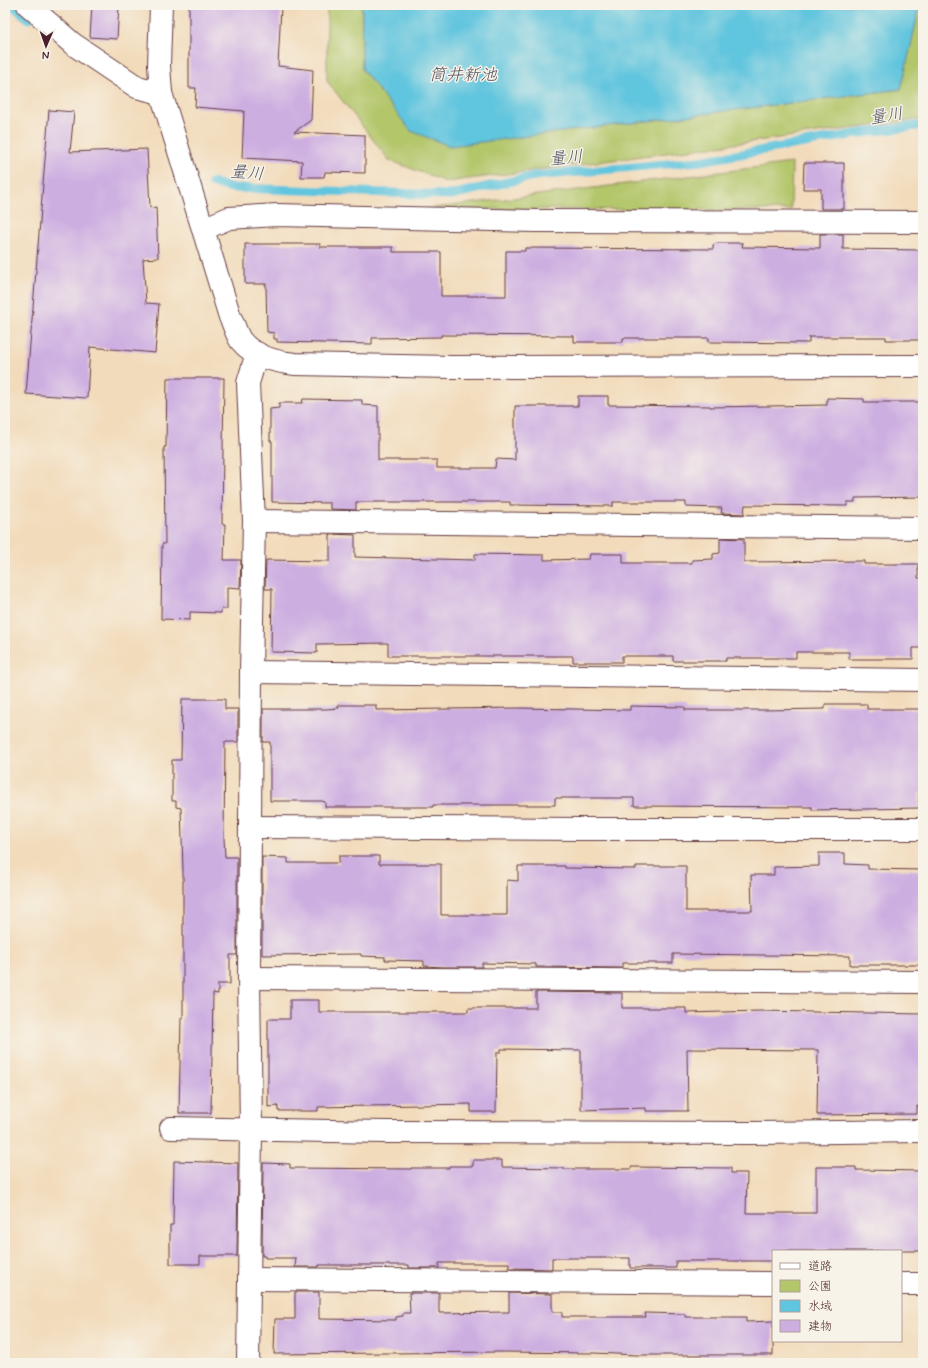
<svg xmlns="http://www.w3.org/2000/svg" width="928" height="1368" viewBox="0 0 928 1368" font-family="Mynerve,'Klee One',sans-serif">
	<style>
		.green { fill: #b3c66a; stroke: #7e724a }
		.water { fill: #60c5de; stroke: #557284 }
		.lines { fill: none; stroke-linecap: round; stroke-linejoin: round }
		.stream { stroke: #60c5de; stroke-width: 9 }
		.building { fill: #cdaee1 }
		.minor-casing { stroke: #633b41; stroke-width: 24 }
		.minor { stroke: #fff; stroke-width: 22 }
		.labels { text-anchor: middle; stroke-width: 3; stroke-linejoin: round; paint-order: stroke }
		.water-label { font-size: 17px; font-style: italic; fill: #515161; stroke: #f7f3e8 }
	</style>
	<rect width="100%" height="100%" fill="#f7f3e8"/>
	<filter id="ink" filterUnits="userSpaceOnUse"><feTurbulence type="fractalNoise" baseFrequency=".025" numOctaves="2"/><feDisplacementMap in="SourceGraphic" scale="8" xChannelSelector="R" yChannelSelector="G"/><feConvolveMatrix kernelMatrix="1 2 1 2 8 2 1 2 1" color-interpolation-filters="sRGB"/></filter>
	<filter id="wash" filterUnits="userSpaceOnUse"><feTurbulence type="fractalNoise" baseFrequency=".012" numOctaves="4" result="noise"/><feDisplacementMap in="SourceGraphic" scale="16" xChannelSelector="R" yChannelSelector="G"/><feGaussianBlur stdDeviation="0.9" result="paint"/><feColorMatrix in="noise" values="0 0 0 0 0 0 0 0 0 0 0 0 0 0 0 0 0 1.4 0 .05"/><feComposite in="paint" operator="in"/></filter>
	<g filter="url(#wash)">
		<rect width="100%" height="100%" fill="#f2dbbb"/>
		<g class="green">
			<path d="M327 5H362V69L900 89 920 5H923V119L446 182 389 160 327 81Z"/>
			<path d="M792 163 791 210 426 209Z"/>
		</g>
		<path class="water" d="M362 5H920L901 89 450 146 411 131 362 69Z"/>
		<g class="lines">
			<g class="stream">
				<path d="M12 5 29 19"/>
				<path d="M212 183 233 188 451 195 534 176 700 161 862 133 923 125"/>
			</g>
		</g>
		<g id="blocks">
			<g class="building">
				<path d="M92 5H119L117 39 90 37Z"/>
				<path d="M189 5 281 7 278 66 313 70 311 120 294 132 365 135V173L325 172 324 177H301L302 161 242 158 244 111 195 107 196 88H189Z"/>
				<path d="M49 110 74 112 70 152 147 149 150 208 156 207 158 258 143 259 146 303 159 304 155 353 90 347 87 398 26 394Z"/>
				<path d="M804 163H844V209H821V189H803Z"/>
				<path d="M820 234H843V249L923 250V340H886V337H809V343L709 342V338H623V342H574V336L441 335V337L372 338V344L277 342V339H274V333L267 332 266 284H245V244H320V247H393V252H441V296H506V251H525V248L713 249V245L717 243H743L742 247 820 248Z"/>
				<path d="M167 378H224L222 524H225L224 560H241L240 588 227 587V609H221V613L190 612V620L161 619 162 544H165L164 447H166Z"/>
				<path d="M578 396H608V405L710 406V407L827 405V398L864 399V402H923V497L855 498V502H847V506L745 505 744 514 721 513 722 508 686 507V502H613V506L510 505V502H356V510L330 509V503L272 502V441H270V409L279 408V403H302L303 399 362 400V405L378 406V460H437V468H495L496 459 515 460V406H578Z"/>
				<path d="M330 534 355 535V557L475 560V554L544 555V560L589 559 590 554H623V563H692V560L713 559V554L720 553V538L744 539V562L864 561V564H918V578H923V648H913V659H849V652H796V658H726V661H673V656H622V662H573V656H388V643L317 644V653L271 652 272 589H265L266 560 330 561Z"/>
				<path d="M182 699H225V709H238V742H225L224 838 225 857H237V955H230V984H218V994L213 993 211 1113H179L181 1018H183V869L181 808 176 807V801H172V760H181Z"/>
				<path d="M825 704H867V709H923V793H919V808L812 810V807L634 806V798H555V805H433V807H325V802L322 801H270V742H263V709H326L339 708 338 705H376V710L519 708 630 710V706L685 707V710H764L825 709Z"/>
				<path d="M819 853H845V864L868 865V869L923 870V965H850V956L673 954V963H622V968L536 967V964L482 963V967H443L424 966V961L385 960V957L361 956V954L262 955V857L288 858V863H339V856H379V864H441V915H507V880L518 881V866H565V868L636 869V866H686V911H752L751 875H774V867L819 866Z"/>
				<path d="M536 992 622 993V1008H686V1013L760 1011 922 1014 923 1106H917V1114L817 1115 818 1050 687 1049 688 1111H646V1108L581 1110V1050L501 1049V1052H497L496 1112H471V1104L318 1107V1111H278V1106L268 1107V1019H290V1000H319V1012H468V1008H536Z"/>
				<path d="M473 1160H502V1167L563 1168V1169H631V1167L731 1168V1173H747L746 1213H816V1167H856V1170L923 1171V1251H773V1261H676V1268H630V1258H552V1269L509 1268V1263H439V1268H409V1265H319V1267H295L296 1258H265V1256H262L263 1163 290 1164V1168L411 1169V1168H449V1166H473Z"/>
				<path d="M174 1161 238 1163 237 1256H200V1264H170V1225H173Z"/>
				<path d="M295 1292H319V1319L396 1320V1317L403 1316V1313H410L409 1293H439V1313L509 1312V1293L552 1294V1312H562V1317H646L645 1313 685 1314V1317H746V1322L773 1321V1355H638L594 1353 501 1352 274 1354 275 1319H295Z"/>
			</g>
		</g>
	</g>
	<g filter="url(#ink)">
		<use href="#blocks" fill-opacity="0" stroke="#633b41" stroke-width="1"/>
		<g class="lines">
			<g class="minor-casing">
				<g id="minor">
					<path d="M28 5 73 44 137 87 161 93"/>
					<path d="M161 5 159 65 161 93 230 317C234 324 236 334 241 341 254 357 276 362 295 364L452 367 923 366"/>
					<path d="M203 229 229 218 277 215 535 221 923 222"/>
					<path d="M254 521 923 528"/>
					<path d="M251 672 923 680"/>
					<path d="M250 827 580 829H923"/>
					<path d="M249 978 923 982"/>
					<path d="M171 1128 384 1132 751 1133 923 1131"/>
					<path d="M249 1279 773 1283"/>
					<path d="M901 1284H923"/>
					<path d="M248 1363 251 1130 249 978 251 672 254 521 248 383 257 353"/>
				</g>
			</g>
			<use href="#minor" class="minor"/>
		</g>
	</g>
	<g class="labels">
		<g class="water-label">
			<text x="463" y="80">筒井新池</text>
			<text transform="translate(886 115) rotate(-9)" y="6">量川</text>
			<text transform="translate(566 157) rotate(-5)" y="6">量川</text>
			<text transform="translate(247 172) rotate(5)" y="6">量川</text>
		</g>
	</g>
	<rect width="928" height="1368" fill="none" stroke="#f7f3e8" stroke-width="20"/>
	<rect x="772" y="1250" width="130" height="92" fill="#f7f3e8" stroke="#b29e9c"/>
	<rect x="780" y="1263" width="20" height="6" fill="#ffffff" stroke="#b29e9c"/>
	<text x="808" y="1270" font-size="12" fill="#4a1f2b">道路</text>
	<rect x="780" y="1280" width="20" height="12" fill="#b3c66a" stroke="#b29e9c"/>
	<text x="808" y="1290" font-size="12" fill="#4a1f2b">公園</text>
	<rect x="780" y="1300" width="20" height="12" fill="#60c5de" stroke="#b29e9c"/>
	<text x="808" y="1310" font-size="12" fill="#4a1f2b">水域</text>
	<rect x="780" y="1320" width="20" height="12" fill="#cdaee1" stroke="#b29e9c"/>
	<text x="808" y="1330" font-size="12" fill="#4a1f2b">建物</text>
	<g transform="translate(46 46) rotate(182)" stroke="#f7f3e8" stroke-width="3" paint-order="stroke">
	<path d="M0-3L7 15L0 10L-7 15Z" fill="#4a1f2b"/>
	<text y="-6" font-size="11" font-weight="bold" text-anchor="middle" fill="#4a1f2b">N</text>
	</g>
</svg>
